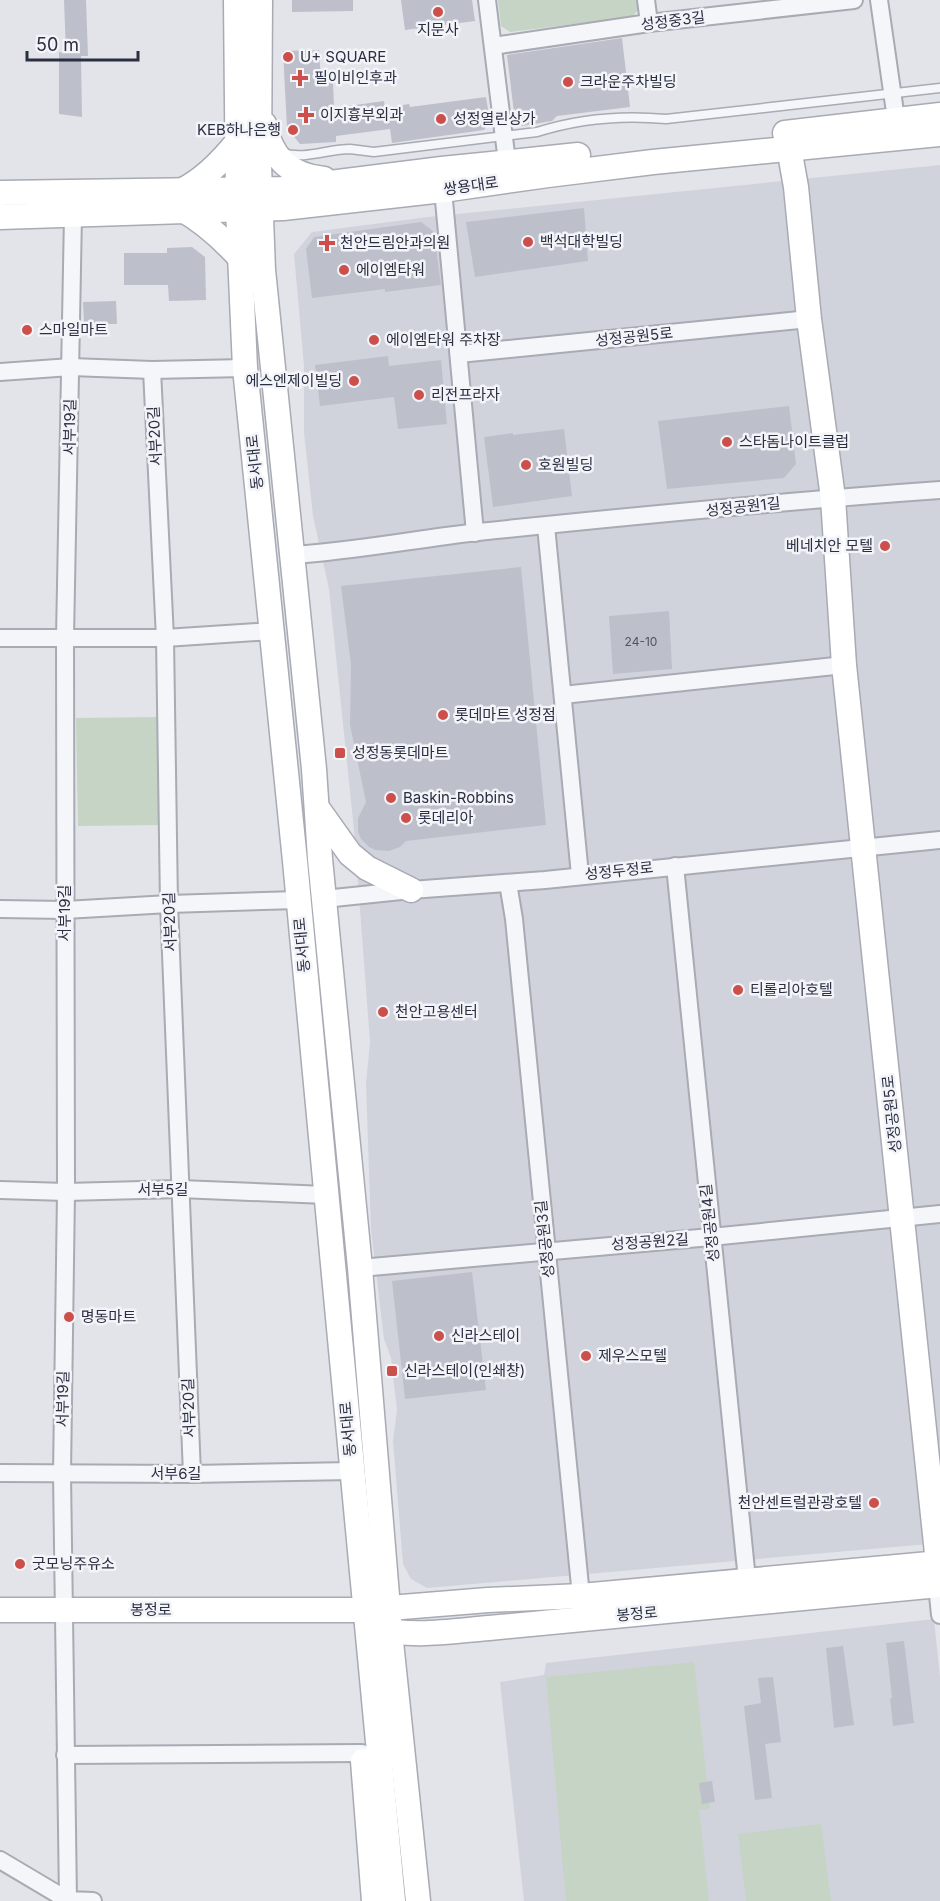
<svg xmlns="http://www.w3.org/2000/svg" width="940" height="1901" viewBox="0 0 940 1901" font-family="Inter,'Noto Sans KR',sans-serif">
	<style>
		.built { fill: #d1d3dc }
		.green { fill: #c5d4c4 }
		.building { fill: #bdbfca }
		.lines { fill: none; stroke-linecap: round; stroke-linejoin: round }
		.lane-casing { stroke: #a8aab4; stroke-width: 11 }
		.street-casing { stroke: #a8aab4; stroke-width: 20 }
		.secondary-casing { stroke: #a8aab4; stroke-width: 27 }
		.lane { stroke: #f5f6f9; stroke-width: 8 }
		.street { stroke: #f5f6f9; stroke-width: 16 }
		.secondary { stroke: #fff; stroke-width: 24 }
		.poi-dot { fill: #cc4f4b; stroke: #f2f4f8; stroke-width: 2 }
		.labels { text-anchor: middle; stroke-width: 5; stroke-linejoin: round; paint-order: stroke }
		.number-label { font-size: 12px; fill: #505364 }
		.street-label { font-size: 15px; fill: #2b2f42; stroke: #f2f4f8 }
		.poi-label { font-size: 15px; fill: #2b2f42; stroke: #f2f4f8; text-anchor: start }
	</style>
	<rect width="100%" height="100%" fill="#e3e4ea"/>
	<g class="built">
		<path d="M940 165V1543L427 1588 411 1579 403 1564 393 1441 397 1410 391 1358 384 1339 371 1230 366 1084 370 1042 354 830 329 589 313 516 304 432V366L294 254 312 232 428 217Z"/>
		<path d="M934 1619 940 1677V1901H524L500 1682 544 1675 546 1663Z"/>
	</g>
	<g class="green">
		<path d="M498 0H636L638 10 632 17 510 32 501 26Z"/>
		<path d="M161 717 162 825 78 826 76 718Z"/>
		<path d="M694 1662 710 1808 699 1810 709 1901H566L546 1677Z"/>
		<path d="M821 1824 831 1901H746L738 1834Z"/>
	</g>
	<g class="building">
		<path d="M64 0H86L88 56H81L82 117 59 114V52L66 53Z"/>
		<path d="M292 0H353V11L292 12Z"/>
		<path d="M401 0H472L475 21 405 30Z"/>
		<path d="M622 38 630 107 557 116 552 121 522 126 515 121 507 55Z"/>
		<path d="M319 50 321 83 333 82 334 108 384 101 385 108 409 104 410 107 486 97 490 122 484 130 392 143 390 129 336 136V142L300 144 287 128 283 51Z"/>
		<path d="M584 208 588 261 475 277 466 222Z"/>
		<path d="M421 222 434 232 441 285 385 292V289L312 298 306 249 314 237Z"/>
		<path d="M192 247 205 257 206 300 169 301 168 285H124V253H167V248Z"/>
		<path d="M116 301 117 324H84L83 302Z"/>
		<path d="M388 356 389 366 441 360 447 424 398 429 394 397 320 406 315 365Z"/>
		<path d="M789 406 796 464 784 478 667 489 658 421Z"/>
		<path d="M564 429 572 496 493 507 484 437 513 433V435Z"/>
		<path d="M521 567 546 825 406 841 400 847 389 851 375 850 369 847 361 839 358 832V818L366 802 350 725 351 665 341 586Z"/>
		<path d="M669 611 672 669 613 674 609 616Z"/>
		<path d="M472 1272 486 1390 405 1399 392 1281Z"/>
		<path d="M904 1641 914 1723 893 1726 890 1698H892L886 1643Z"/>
		<path d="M843 1646 854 1725 834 1728 826 1648Z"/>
		<path d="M773 1677 781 1742 765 1744 772 1798 755 1800 744 1706 761 1703 758 1678Z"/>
		<path d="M712 1781 715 1802 702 1804 699 1783Z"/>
	</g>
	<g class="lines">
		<g class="lane-casing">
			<path id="lane" d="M283 153C304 160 328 149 350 149 358 150 366 151 374 152L537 132C578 119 623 115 666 119L940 88"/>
		</g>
		<g class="street-casing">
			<g id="street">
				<path d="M487 0 507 162"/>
				<path d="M646 0 649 23"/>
				<path d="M879 0 896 119"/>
				<path d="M493 46 649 23 854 0"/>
				<path d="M443 190 475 533"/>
				<path d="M73 215 65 638 66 1192 62 1474 68 1900 93 1901"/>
				<path d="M459 354 809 319"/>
				<path d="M152 370 165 638 169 904 192 1474"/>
				<path d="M0 372 71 367 152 370 245 368"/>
				<path d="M546 526 580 875"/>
				<path d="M293 555C355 551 416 539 478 532 632 516 786 501 940 490"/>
				<path d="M0 638H165L272 631"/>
				<path d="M563 695 844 665"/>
				<path d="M675 866 747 1580"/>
				<path d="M508 883 514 919 581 1596"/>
				<path d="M324 899 411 890 545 880 940 840"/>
				<path d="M0 909 65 910 169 904 298 900"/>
				<path d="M0 1190 66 1192 180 1189 326 1195"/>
				<path d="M360 1268 711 1237 940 1214"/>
				<path d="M0 1473 192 1474 352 1471"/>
				<path d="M937 1585 940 1615"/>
				<path d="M65 1755 362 1753"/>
				<path d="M0 1860 69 1901"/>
			</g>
		</g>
		<g class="secondary-casing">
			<g id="secondary">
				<path d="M236 0 238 209 245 368 295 861 393 1901"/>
				<path d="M260 0 259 165 263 270 314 769 320 859 360 1268 390 1632 418 1901"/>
				<path d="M264 124C272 158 288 175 324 179"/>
				<path d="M785 133 940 115"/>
				<path d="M789 148 796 187 809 319 833 498 844 665 938 1563"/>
				<path d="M181 191C204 180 222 161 238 141"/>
				<path d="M0 193 282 189 442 169 578 155"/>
				<path d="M183 210C206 223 224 240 242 260"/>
				<path d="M0 217 283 208 443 190 548 175 653 162 940 134"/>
				<path d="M318 809 350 854 367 868 411 890"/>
				<path d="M0 1610H365L488 1600 581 1596 940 1563"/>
				<path d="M375 1628C411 1638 452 1631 489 1628L940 1585"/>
				<path d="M363 1761 374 1901"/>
			</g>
		</g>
		<use href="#lane" class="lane"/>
		<use href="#street" class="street"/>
		<use href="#secondary" class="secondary"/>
	</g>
	<g class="poi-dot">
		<circle cx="438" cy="12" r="6"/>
		<circle cx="288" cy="57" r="6"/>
		<path d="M297 69h6v6h6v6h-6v6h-6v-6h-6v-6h6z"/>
		<circle cx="568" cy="82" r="6"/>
		<path d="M303 106h6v6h6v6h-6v6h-6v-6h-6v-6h6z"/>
		<circle cx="441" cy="119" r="6"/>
		<circle cx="293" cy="130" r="6"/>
		<circle cx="528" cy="242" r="6"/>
		<path d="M324 234h6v6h6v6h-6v6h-6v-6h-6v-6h6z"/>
		<circle cx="344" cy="270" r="6"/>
		<circle cx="27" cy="330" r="6"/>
		<circle cx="374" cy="340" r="6"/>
		<circle cx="354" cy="381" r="6"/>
		<circle cx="419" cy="395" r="6"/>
		<circle cx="727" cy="442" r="6"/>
		<circle cx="526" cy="465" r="6"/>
		<circle cx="885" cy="546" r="6"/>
		<circle cx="443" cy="715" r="6"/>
		<rect x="334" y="747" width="12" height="12" rx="3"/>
		<circle cx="391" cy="798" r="6"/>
		<circle cx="406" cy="818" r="6"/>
		<circle cx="738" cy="990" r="6"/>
		<circle cx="383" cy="1012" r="6"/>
		<circle cx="69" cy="1317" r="6"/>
		<circle cx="439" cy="1336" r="6"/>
		<circle cx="586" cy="1356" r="6"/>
		<rect x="386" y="1365" width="12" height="12" rx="3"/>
		<circle cx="874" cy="1503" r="6"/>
		<circle cx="20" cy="1564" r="6"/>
	</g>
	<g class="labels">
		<g class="number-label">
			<text x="641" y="646">24-10</text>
		</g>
		<g class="street-label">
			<text transform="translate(673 21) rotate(-7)" y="5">성정중3길</text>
			<text transform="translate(471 186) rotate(-8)" y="5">쌍용대로</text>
			<text transform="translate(634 337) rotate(-6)" y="5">성정공원5로</text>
			<text transform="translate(70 427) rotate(-89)" y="5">서부19길</text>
			<text transform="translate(155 436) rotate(-93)" y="5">서부20길</text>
			<text transform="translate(255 462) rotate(-96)" y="5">동서대로</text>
			<text transform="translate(743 507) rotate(-6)" y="5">성정공원1길</text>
			<text transform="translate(619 871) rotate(-6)" y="5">성정두정로</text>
			<text transform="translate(65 913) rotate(-90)" y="5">서부19길</text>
			<text transform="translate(170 922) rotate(-92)" y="5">서부20길</text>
			<text transform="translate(302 945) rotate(-95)" y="5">동서대로</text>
			<text transform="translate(892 1114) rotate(-96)" y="5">성정공원5로</text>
			<text x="163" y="1195">서부5길</text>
			<text transform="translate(710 1223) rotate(-96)" y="5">성정공원4길</text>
			<text transform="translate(545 1239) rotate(-96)" y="5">성정공원3길</text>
			<text transform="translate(650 1242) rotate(-4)" y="5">성정공원2길</text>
			<text transform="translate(63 1399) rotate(-89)" y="5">서부19길</text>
			<text transform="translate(189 1408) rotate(-92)" y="5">서부20길</text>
			<text transform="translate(348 1429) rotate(-95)" y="5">동서대로</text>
			<text x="176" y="1479">서부6길</text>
			<text x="151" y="1615">봉정로</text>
			<text transform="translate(637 1614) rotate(-5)" y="5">봉정로</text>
		</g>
		<g class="poi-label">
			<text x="438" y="35" text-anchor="middle">지문사</text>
			<text x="300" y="62">U+ SQUARE</text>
			<text x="314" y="83">필이비인후과</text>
			<text x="580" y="87">크라운주차빌딩</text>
			<text x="320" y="120">이지흉부외과</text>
			<text x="453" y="124">성정열린상가</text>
			<text x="281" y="135" text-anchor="end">KEB하나은행</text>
			<text x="540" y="247">백석대학빌딩</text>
			<text x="340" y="248">천안드림안과의원</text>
			<text x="356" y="275">에이엠타워</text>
			<text x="39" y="335">스마일마트</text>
			<text x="386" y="345">에이엠타워 주차장</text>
			<text x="342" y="386" text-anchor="end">에스엔제이빌딩</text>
			<text x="431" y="400">리전프라자</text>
			<text x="739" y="447">스타돔나이트클럽</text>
			<text x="538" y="470">호원빌딩</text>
			<text x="873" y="551" text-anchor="end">베네치안 모텔</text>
			<text x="455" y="720">롯데마트 성정점</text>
			<text x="352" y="758">성정동롯데마트</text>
			<text x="403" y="803">Baskin-Robbins</text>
			<text x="418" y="823">롯데리아</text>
			<text x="750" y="995">티롤리아호텔</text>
			<text x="395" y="1017">천안고용센터</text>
			<text x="81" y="1322">명동마트</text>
			<text x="451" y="1341">신라스테이</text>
			<text x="598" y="1361">제우스모텔</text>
			<text x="404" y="1376">신라스테이(인쇄창)</text>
			<text x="862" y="1508" text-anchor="end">천안센트럴관광호텔</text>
			<text x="32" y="1569">굿모닝주유소</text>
		</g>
	</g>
	<path d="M27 51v9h111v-9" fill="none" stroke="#2b2f42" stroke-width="3"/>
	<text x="36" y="51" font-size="18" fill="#2b2f42" stroke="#f2f4f8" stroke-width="4.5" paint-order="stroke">50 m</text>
</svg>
